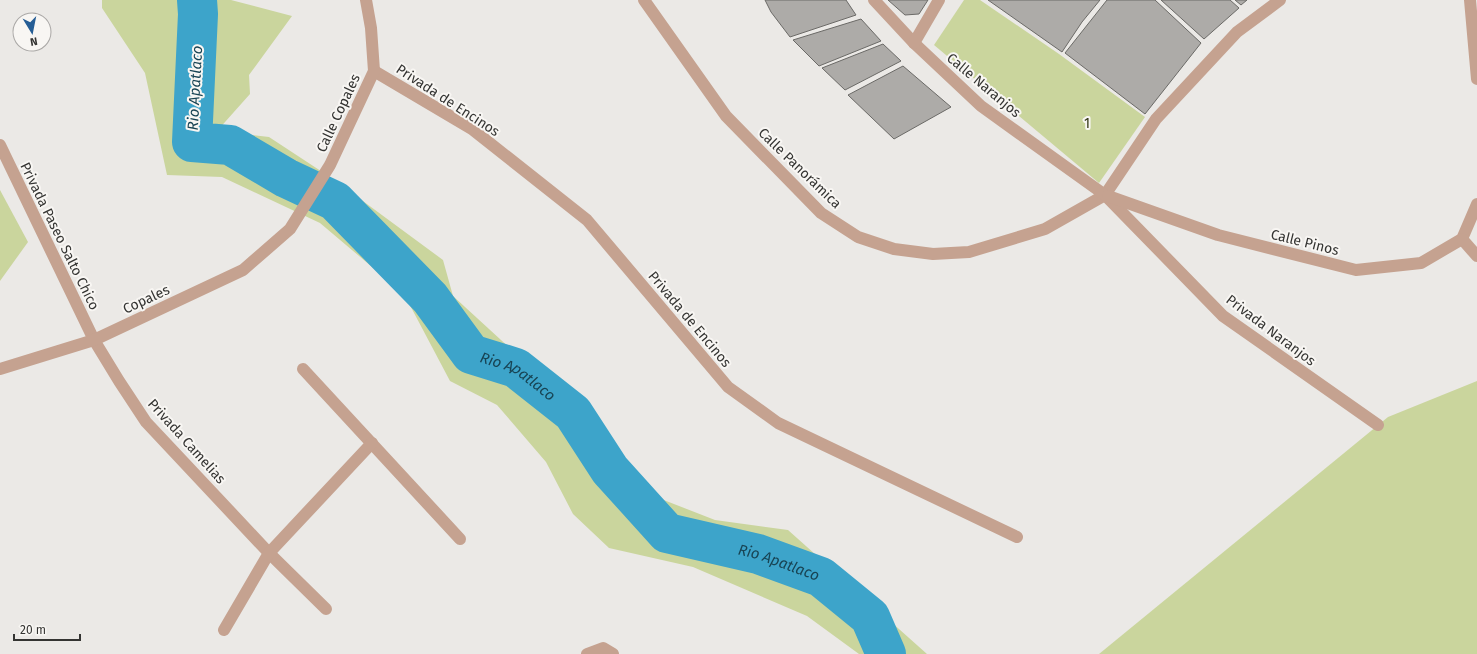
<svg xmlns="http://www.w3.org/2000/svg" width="1477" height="654" viewBox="0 0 1477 654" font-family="'Fira Sans',sans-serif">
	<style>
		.green { fill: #cad59d }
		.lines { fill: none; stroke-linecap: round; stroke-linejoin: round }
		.river { stroke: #3da4ca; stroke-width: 40 }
		.building { fill: #adaba8; stroke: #6b6a67 }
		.minor { stroke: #c5a290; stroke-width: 12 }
		.labels { text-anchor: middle; stroke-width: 4; stroke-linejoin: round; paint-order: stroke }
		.street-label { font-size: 14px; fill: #343432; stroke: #f8f6f3 }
		.park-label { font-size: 14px; fill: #2f3411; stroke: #f8f6f3 }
		.water-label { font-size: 15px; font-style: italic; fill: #184454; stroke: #f8f6f3 }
	</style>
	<rect width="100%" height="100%" fill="#ebe9e6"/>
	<g class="green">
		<path d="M102 0H231L292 16 249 75 250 94 217 131 269 137 333 179 443 260 453 296 525 362 599 433 656 497 715 520 788 530 927 654H859L807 616 693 567 609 548 573 514 546 462 497 405 450 381 404 294 320 223 222 177 167 175 145 73 102 8Z"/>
		<path d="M964 0H980L1059 54 1145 117 1099 183 934 45Z"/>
		<path d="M0 190 28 242 0 281Z"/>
		<path d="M1477 381V654H1099L1388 417Z"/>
	</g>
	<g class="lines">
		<path class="river" id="s1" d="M197 0 198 14 192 142 230 145 286 178 335 201 430 298 471 354 516 368 573 413 610 470 667 533 758 554 821 577 870 617 886 654"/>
	</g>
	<g class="building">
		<path d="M765 0H846L856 15 790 37 771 12Z"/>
		<path d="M888 0H928L919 14 905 15Z"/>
		<path d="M988 0H1100L1082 22 1062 52Z"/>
		<path d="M1107 0H1155L1201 43 1145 114 1065 53Z"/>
		<path d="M1161 0H1230L1239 8 1204 39Z"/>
		<path d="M1235 0H1247L1241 5Z"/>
		<path d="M861 19 881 41 819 66 793 40Z"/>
		<path d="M883 44 901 61 845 90 822 68Z"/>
		<path d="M903 66 951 107 894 139 848 95Z"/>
	</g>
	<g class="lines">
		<g class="minor">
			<path d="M644 0 726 116 821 213 858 237 894 249 933 254 969 252 1045 229 1105 195 1156 119 1237 32 1280 0"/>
			<path d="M874 0 914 43 981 106 1105 195 1223 316 1378 425"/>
			<path d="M1470 0 1477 79"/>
			<path d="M914 43 939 0"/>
			<path d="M374 71 472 129 587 220 728 387 778 423 1017 537"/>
			<path d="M0 145 94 340 119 381 146 422 269 553 326 609"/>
			<path d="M1108 196 1218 235 1356 270 1421 263 1462 239 1477 204"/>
			<path d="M1462 239 1477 256"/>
			<path d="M0 369 94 340 243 270 290 229 330 165 374 71 371 28 366 0"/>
			<path d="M303 369 460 539"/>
			<path d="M224 630 269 553 372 443"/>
			<path d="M587 654 603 648 613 654"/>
		</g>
	</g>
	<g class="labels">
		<g class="street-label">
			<text transform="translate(984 85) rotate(40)" y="5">Calle Naranjos</text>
			<text transform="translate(448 100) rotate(33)" y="5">Privada de Encinos</text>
			<text transform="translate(338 113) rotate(-65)" y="5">Calle Copales</text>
			<text transform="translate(800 168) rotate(44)" y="5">Calle Panorámica</text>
			<text transform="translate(60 236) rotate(64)" y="5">Privada Paseo Salto Chico</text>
			<text transform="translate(1305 242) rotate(14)" y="5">Calle Pinos</text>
			<text transform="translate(146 299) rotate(-25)" y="5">Copales</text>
			<text transform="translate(690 319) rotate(50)" y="5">Privada de Encinos</text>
			<text transform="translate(1271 330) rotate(37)" y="5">Privada Naranjos</text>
			<text transform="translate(187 441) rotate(48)" y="5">Privada Camelias</text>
		</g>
		<g class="park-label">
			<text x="1087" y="128">1</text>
		</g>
		<g class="water-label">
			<text transform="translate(195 88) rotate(-87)" y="5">Rio Apatlaco</text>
			<text dy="5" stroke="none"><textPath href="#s1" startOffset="557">Rio Apatlaco</textPath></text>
			<text dy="5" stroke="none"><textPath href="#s1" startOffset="893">Rio Apatlaco</textPath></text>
		</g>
	</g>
	<g transform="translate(32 32) rotate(170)"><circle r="19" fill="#f8f6f3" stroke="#aaa8a6"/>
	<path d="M0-3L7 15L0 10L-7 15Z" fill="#255d95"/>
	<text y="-6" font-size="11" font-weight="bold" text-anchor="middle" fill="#343432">N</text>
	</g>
	<path d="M14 634v6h66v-6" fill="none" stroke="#343432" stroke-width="2"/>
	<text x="20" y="634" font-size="12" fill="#343432" stroke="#f8f6f3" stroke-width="3" paint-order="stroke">20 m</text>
</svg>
